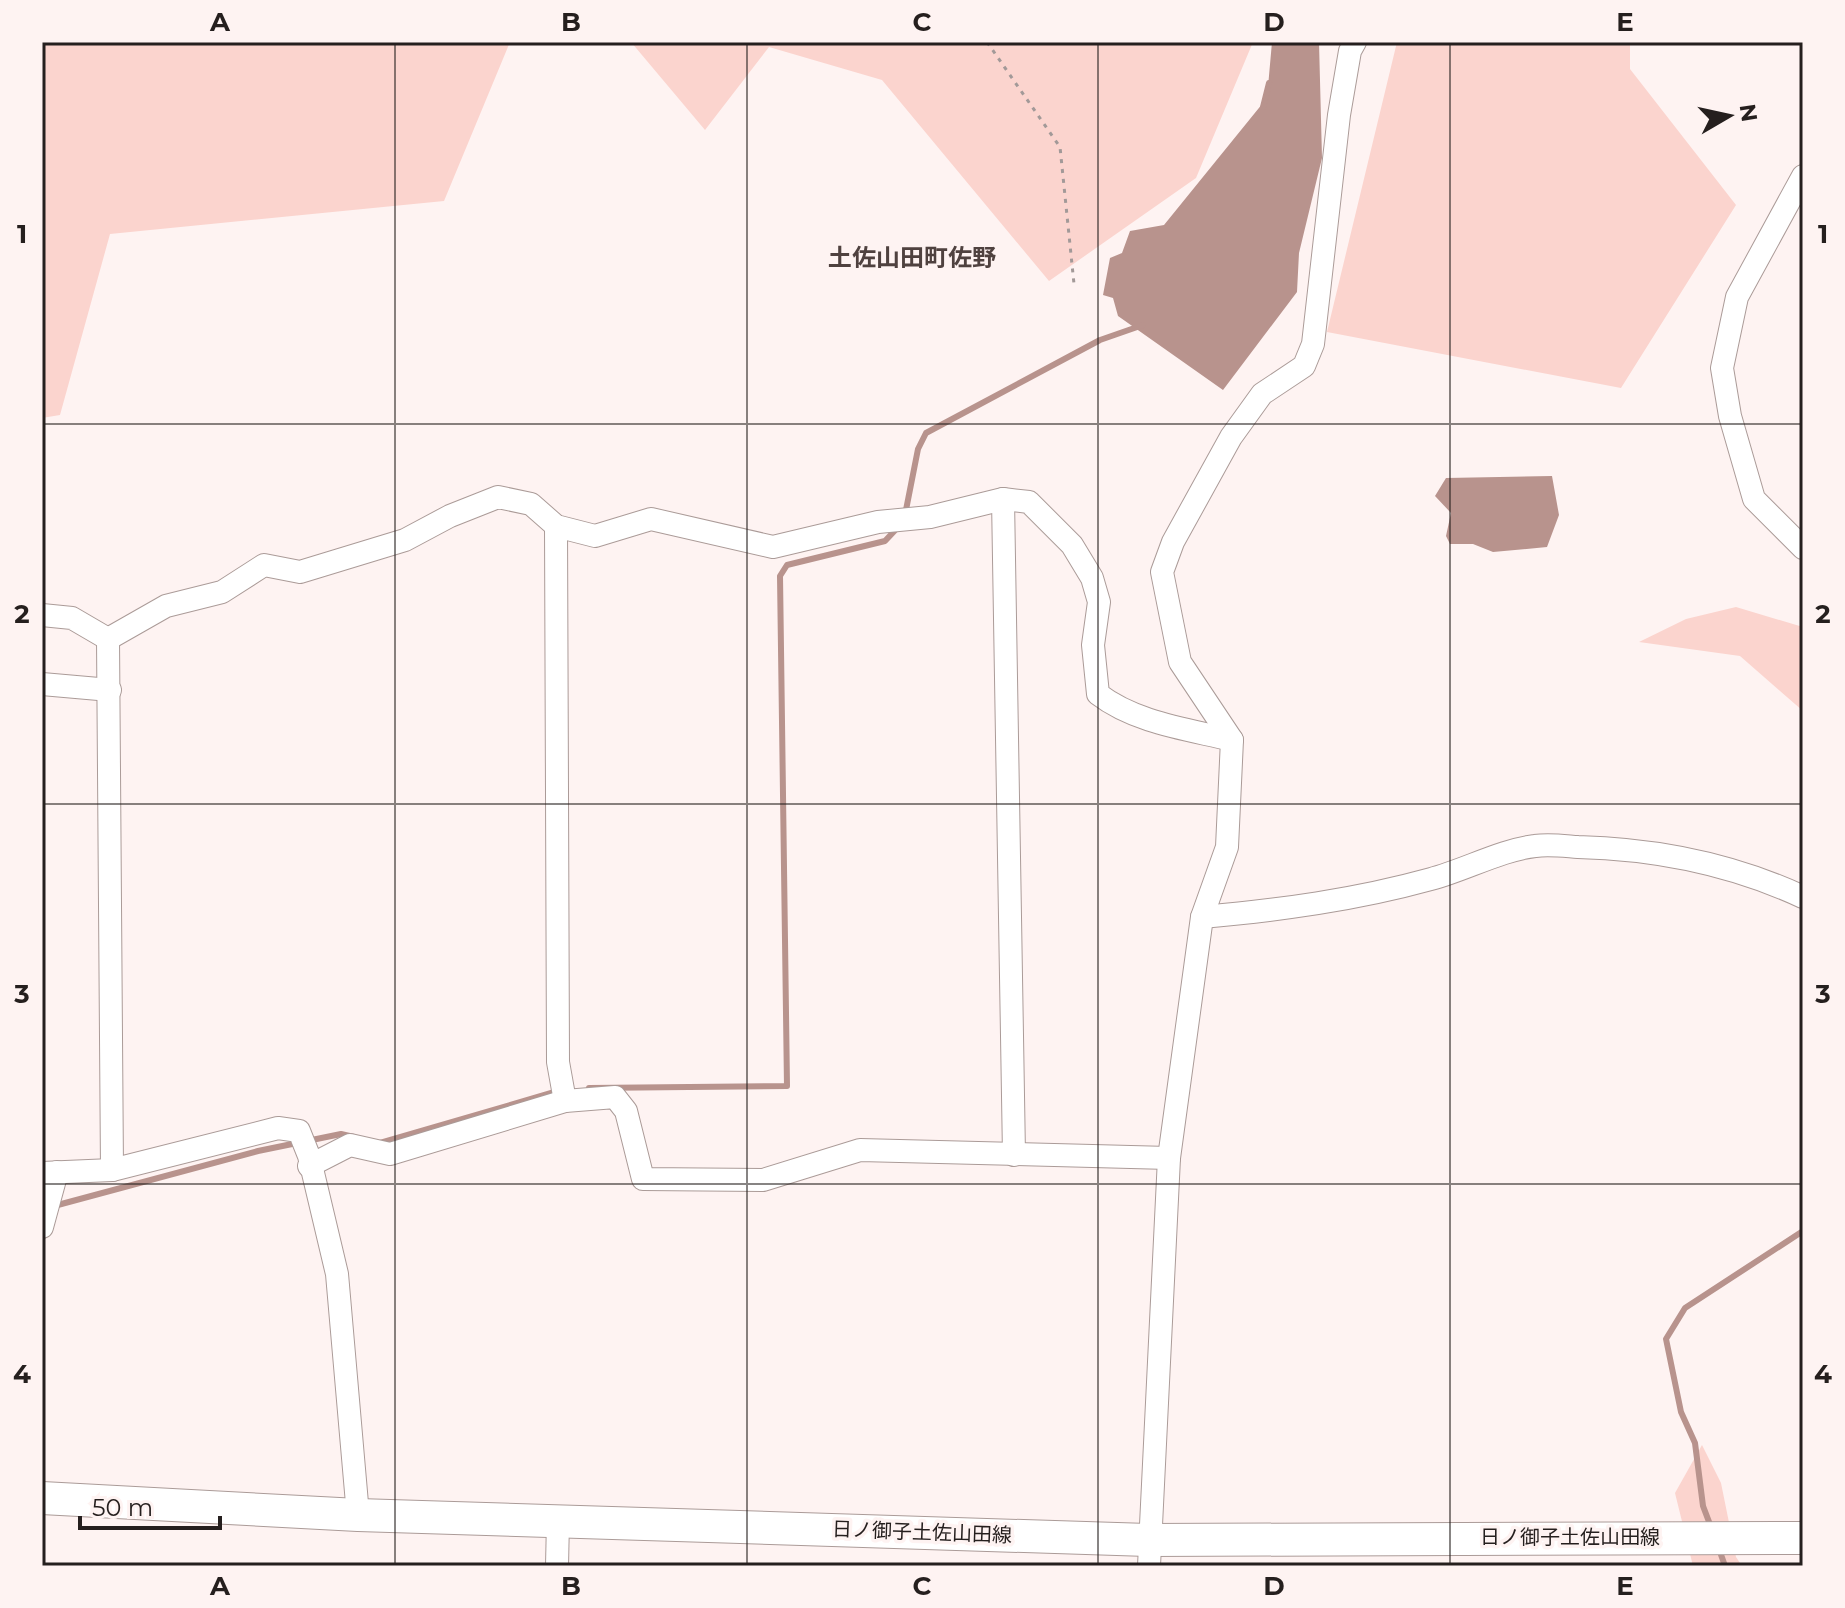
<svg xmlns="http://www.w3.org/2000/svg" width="1845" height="1608" viewBox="0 0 1845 1608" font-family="Montserrat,'Noto Sans JP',sans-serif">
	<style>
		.green { fill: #fbd4ce }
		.water { fill: #b8938d }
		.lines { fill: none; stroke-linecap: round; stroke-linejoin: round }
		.stream { stroke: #b8938d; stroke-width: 6 }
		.minor-casing { stroke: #ab9b98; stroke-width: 24 }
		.secondary-casing { stroke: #ab9b98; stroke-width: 34 }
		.path { stroke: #a29998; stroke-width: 3; stroke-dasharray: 4 6; stroke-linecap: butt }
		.minor { stroke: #fff; stroke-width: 22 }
		.secondary { stroke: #fff; stroke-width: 32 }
		.grid { fill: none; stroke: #251f1e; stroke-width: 2; stroke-opacity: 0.55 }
		.labels { text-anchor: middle; stroke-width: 7; stroke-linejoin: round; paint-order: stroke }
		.street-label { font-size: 20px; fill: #251f1e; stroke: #fef3f2 }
		.quarter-label { font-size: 24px; font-weight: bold; fill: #4f413f; stroke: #fef3f2 }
		.neatline { fill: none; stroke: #251f1e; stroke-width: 3 }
		.grid-label { font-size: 26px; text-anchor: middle; font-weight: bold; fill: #251f1e }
	</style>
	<rect width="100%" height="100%" fill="#fef3f2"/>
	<g class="green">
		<path d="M42 42H510L444 201 110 234 60 415 42 418Z"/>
		<path d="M631 42H1253L1196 178 1049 281 882 80 769 47 705 130Z"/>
		<path d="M1397 42H1630V69L1736 205 1621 388 1327 332Z"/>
		<path d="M1736 607 1803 627V711L1740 656 1639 642 1686 619Z"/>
		<path d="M1702 1445 1721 1483 1736 1557 1742 1566H1693L1675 1493Z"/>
	</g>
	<g class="water">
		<path d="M1272 42H1319L1322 158 1299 253 1297 292 1223 390 1118 316 1113 298 1103 295 1110 258 1122 253 1130 231 1164 225 1267 98Z"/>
		<path d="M1552 476 1559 515 1547 547 1493 552 1473 544H1450L1446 536 1451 513 1435 496 1446 478Z"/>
	</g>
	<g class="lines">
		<g class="stream">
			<path d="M1263 107 1269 83"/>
			<path d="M905 515 918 449 926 433 1100 340 1143 325"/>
			<path d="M589 1088 787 1086 780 576 787 565 885 541 900 525"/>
			<path d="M380 1143 558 1091"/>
			<path d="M54 1206 258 1151 341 1134 354 1137"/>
			<path d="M1711 1527 1703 1506 1695 1443 1681 1412 1666 1339 1685 1308 1803 1231"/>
			<path d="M1719 1549 1725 1566"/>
		</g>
		<g class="minor-casing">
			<g id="minor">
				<path d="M1803 176 1737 297 1722 368 1730 416 1754 499 1803 548"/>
				<path d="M1003 499 1014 1155"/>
				<path d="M556 526 558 1062 565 1101"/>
				<path d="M42 615 72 618 108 639"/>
				<path d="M108 639 166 606 222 592 264 565 300 572 405 540 450 516 498 497 531 504 556 526 595 536 651 519 773 547 878 522 930 517 1003 499 1029 502 1072 545 1092 578 1099 602 1093 645 1098 694C1136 723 1187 729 1232 740"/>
				<path d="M108 639 112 1170"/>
				<path d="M42 684 110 690"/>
				<path d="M1202 917C1280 910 1355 900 1431 879 1465 870 1501 850 1535 846 1549 844 1564 846 1578 847 1657 849 1732 864 1803 897"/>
				<path d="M309 1166 350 1145 390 1154 565 1101 615 1097 626 1111 643 1179 763 1180 860 1150 1169 1158"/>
				<path d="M42 1173 112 1170 278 1128 299 1131 309 1156 337 1274 358 1515"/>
				<path d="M42 1227 57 1172"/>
				<path d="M557 1566 558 1521"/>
				<path d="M1149 1566 1169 1158 1202 917 1227 847 1232 740 1180 662 1162 572 1173 542 1231 437 1262 394 1304 366 1313 344 1339 115 1350 51 1355 42"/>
			</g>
		</g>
		<g class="secondary-casing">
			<path id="secondary" d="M42 1498 358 1515 1148 1540 1803 1538"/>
		</g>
		<path class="path" d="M987 42 1060 147 1074 284"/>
		<use href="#minor" class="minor"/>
		<use href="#secondary" class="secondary"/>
	</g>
	<path class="grid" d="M395 42V1566M747 42V1566M1098 42V1566M1450 42V1566M42 424H1803M42 804H1803M42 1184H1803"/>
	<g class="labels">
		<g class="street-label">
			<text transform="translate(922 1532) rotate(2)" y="7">日ノ御子土佐山田線</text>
			<text x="1570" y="1544">日ノ御子土佐山田線</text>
		</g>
		<g class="quarter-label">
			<text x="912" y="266">土佐山田町佐野</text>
		</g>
	</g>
	<rect width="1845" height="1608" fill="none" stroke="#fef3f2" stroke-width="88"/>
	<g transform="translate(1729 116) rotate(81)" stroke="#fef3f2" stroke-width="6" paint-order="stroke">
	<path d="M0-6L14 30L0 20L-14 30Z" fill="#251f1e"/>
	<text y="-12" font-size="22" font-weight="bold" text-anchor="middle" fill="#251f1e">N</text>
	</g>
	<path d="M80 1516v12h140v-12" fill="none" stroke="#251f1e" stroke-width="4"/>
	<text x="92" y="1516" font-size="24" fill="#251f1e" stroke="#fef3f2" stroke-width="6" paint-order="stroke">50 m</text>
	<rect x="44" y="44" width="1757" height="1520" class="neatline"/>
	<g class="grid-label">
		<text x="220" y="31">A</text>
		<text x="571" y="31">B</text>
		<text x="922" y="31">C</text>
		<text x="1274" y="31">D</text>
		<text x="1625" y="31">E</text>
		<text x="22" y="243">1</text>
		<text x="1823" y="243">1</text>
		<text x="22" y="623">2</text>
		<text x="1823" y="623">2</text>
		<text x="22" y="1003">3</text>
		<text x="1823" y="1003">3</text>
		<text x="22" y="1383">4</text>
		<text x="1823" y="1383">4</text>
		<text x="220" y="1595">A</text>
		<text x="571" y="1595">B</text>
		<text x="922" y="1595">C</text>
		<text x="1274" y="1595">D</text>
		<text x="1625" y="1595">E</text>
	</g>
</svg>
